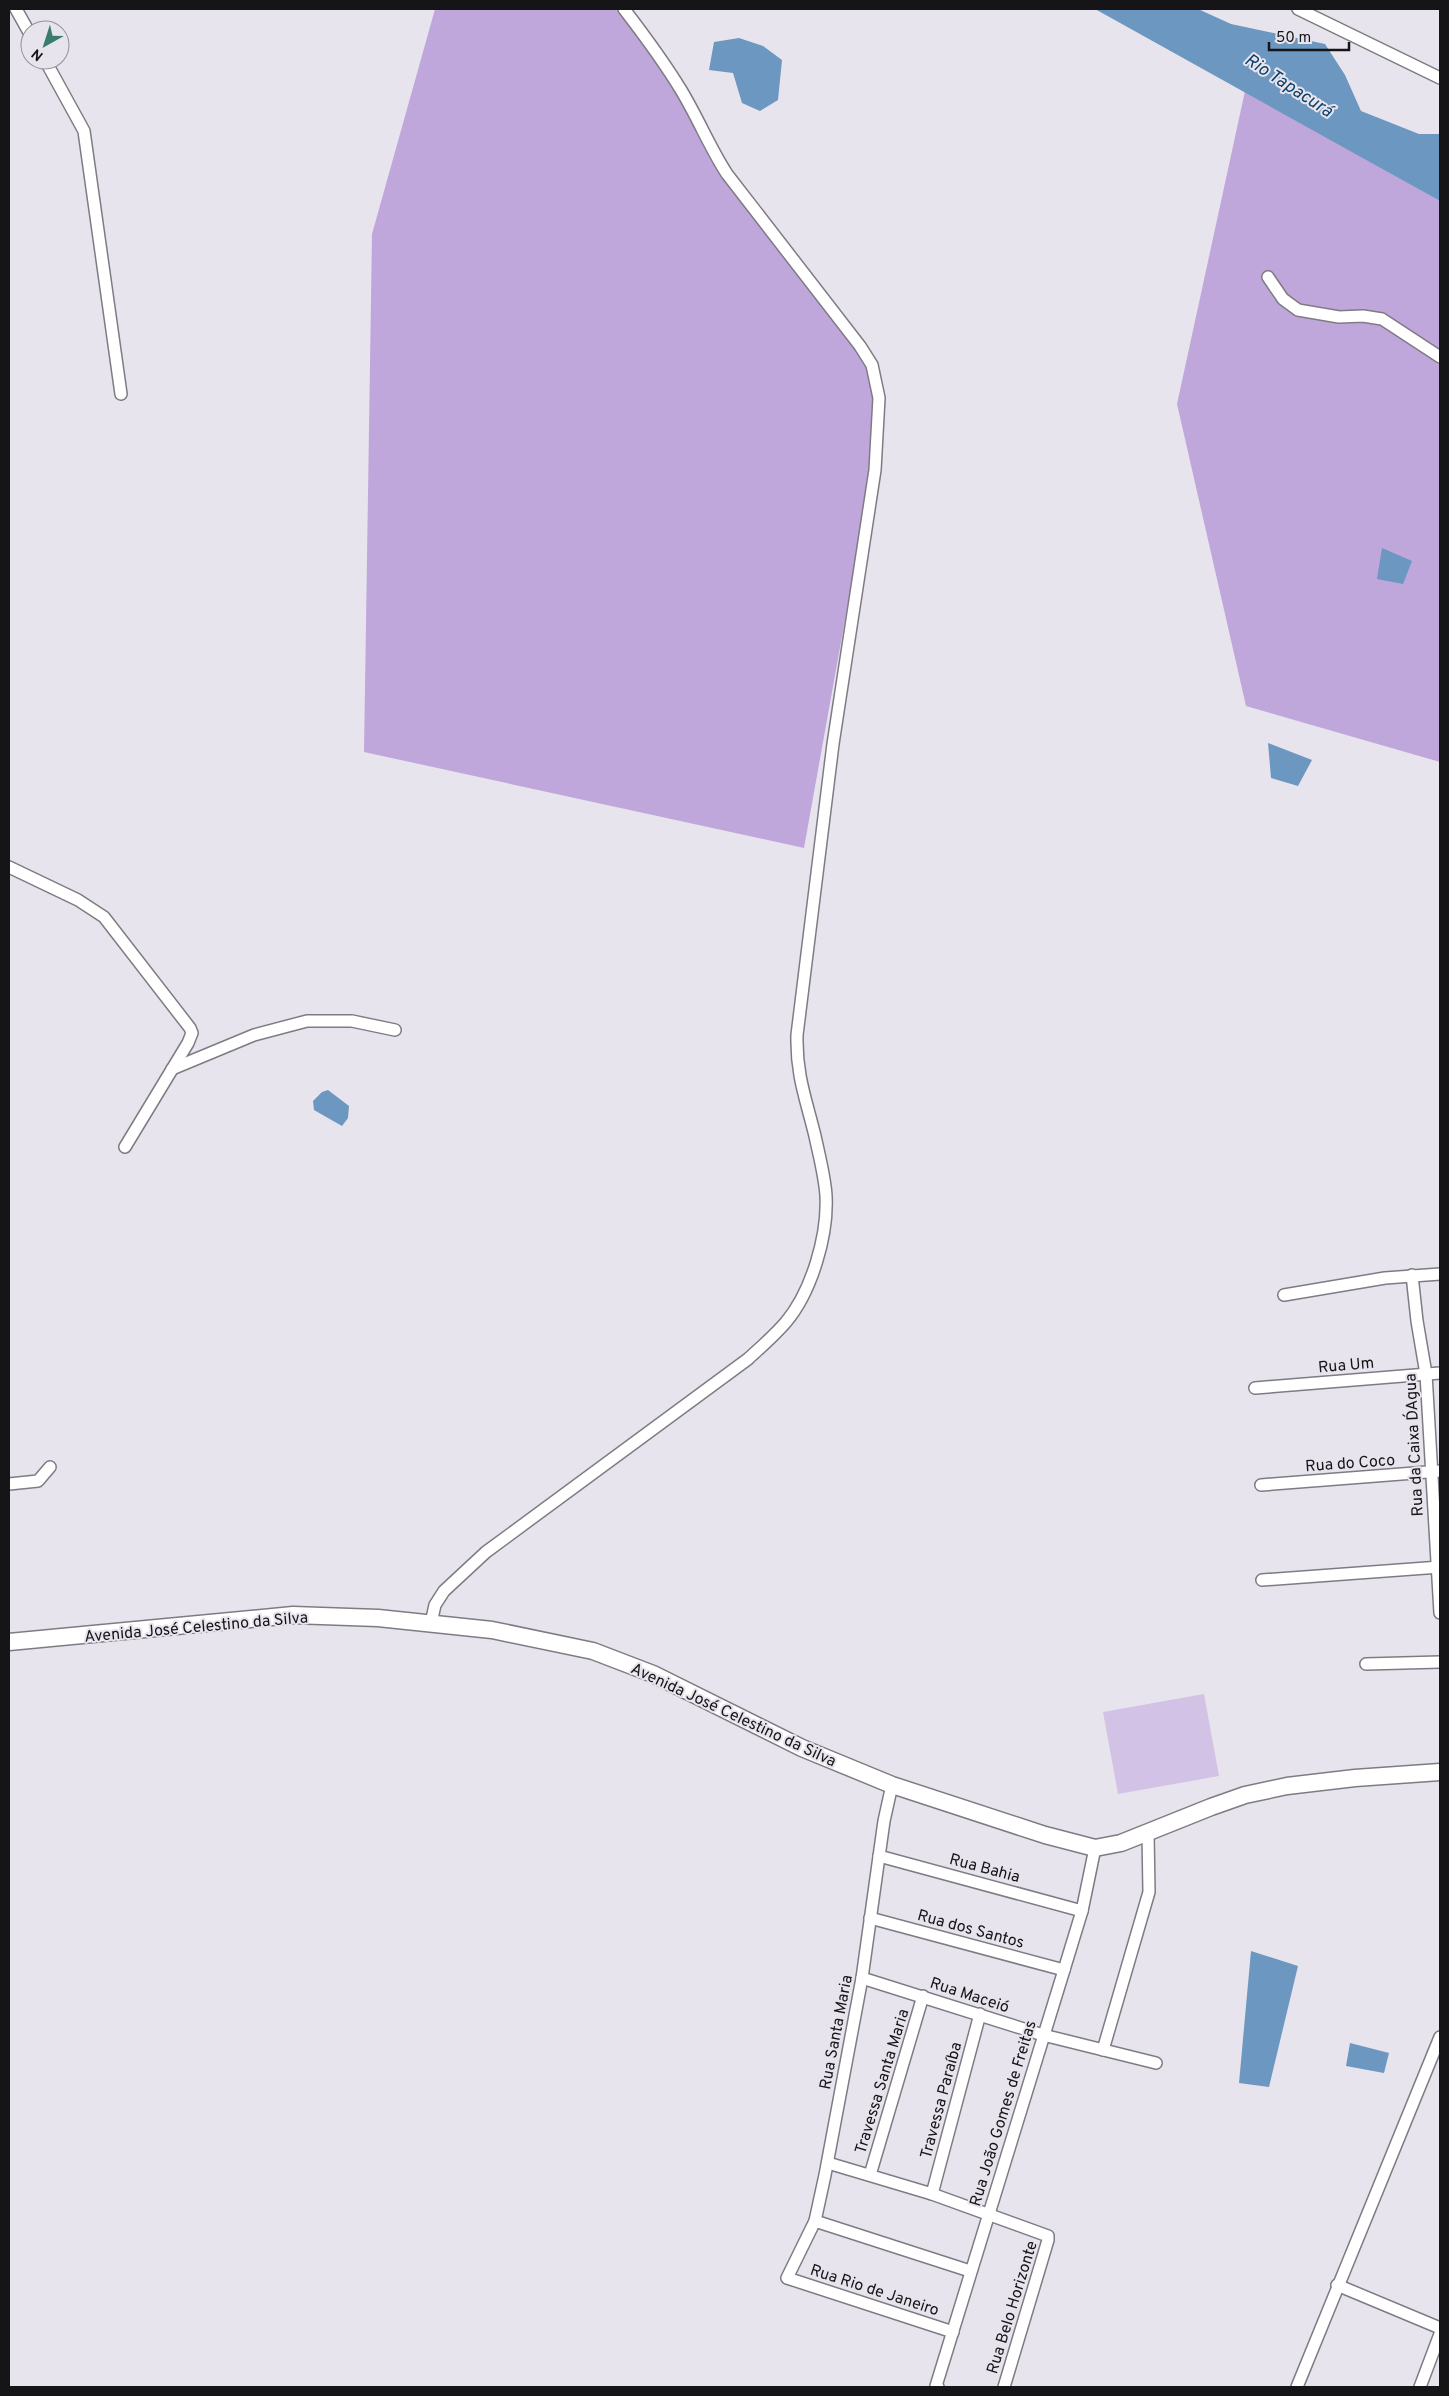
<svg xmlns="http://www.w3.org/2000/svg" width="1449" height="2396" viewBox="0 0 1449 2396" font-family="Overpass,sans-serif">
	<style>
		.green { fill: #d2c2e6 }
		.forest { fill: #bfa7dc }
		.water { fill: #6b97c0 }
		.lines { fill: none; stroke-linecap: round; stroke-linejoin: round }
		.street-casing { stroke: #7f7b83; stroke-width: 14 }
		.secondary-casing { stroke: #7f7b83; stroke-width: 19 }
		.street { stroke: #fff; stroke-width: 11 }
		.secondary { stroke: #fff; stroke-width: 16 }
		.labels { text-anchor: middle; stroke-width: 4; stroke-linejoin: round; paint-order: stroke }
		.street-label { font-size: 16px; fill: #151417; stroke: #e8e4ed }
		.water-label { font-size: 18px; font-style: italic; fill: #0b3f67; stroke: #e8e4ed }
	</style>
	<rect width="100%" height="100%" fill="#e8e4ed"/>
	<path class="green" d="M1204 1694 1219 1776 1118 1794 1103 1712Z"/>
	<g class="forest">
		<path d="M435 9H624L660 56 712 162 845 327 867 367 876 403 870 469 862 525 804 848 364 752 372 234Z"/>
		<path d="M1245 91 1440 201V762L1246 706 1177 404Z"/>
	</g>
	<g class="water">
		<path d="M1095 9H1198L1231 24 1325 44 1345 75 1361 111 1419 134H1440V201Z"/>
		<path d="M739 38 763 46 782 60 778 100 760 111 742 103 733 73 709 70 714 42Z"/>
		<path d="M1382 548 1412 561 1403 584 1377 579Z"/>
		<path d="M1268 743 1312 760 1298 786 1271 778Z"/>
		<path d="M328 1090 349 1106 348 1118 342 1126 314 1110 313 1101 322 1092Z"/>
		<path d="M1251 1951 1298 1966 1269 2087 1239 2083Z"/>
		<path d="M1350 2043 1389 2053 1384 2073 1346 2066Z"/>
	</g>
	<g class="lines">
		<g class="street-casing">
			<g id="street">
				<path d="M16 9 30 34"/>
				<path d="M1298 9 1440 78"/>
				<path d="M45 60 84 131 121 394"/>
				<path d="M1268 277 1283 299 1298 310 1339 317 1363 316 1382 319 1440 357"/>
				<path d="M9 867 78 900 104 917 190 1028 192 1033 188 1043 125 1147"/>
				<path d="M172 1069 254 1035 307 1021H352L395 1030"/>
				<path d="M1412 1275 1417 1321 1426 1374 1440 1613"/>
				<path d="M1284 1295 1385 1278 1440 1274"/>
				<path d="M1255 1388 1440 1373"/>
				<path d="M9 1484 38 1481 50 1467"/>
				<path d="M1261 1485 1440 1471"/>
				<path d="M1262 1580 1440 1567"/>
				<path d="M431 1623 435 1605 444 1591 486 1552 748 1359C761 1347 775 1335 786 1322 812 1291 828 1235 826 1196 825 1177 819 1155 815 1136 806 1099 796 1075 797 1035L833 744 875 470 879 398 872 365 860 346 727 174C710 148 698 118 681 90 664 62 644 35 624 9"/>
				<path d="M1366 1664 1440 1662"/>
				<path d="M892 1785 884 1821 862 1978 825 2175 815 2221 787 2278 953 2332"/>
				<path d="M879 1856 1082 1911"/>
				<path d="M870 1918 1064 1970"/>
				<path d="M862 1978 1043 2035 1156 2063"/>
				<path d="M1103 2050 1149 1892 1148 1833"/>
				<path d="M828 2163 932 2194 1048 2236V2240L1004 2387"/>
				<path d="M870 2175 923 1996"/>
				<path d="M932 2194 980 2014"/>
				<path d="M815 2221 970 2271"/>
				<path d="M1337 2285 1440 2328"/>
				<path d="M938 2387 936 2386 1064 1970 1082 1911 1095 1848"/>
				<path d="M1297 2387 1440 2037"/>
				<path d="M1420 2387 1440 2334"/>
			</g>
		</g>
		<g class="secondary-casing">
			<path id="secondary" d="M9 1642 293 1615 378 1618 492 1630 593 1651 653 1674 802 1748 892 1785 1045 1835 1095 1848 1121 1843 1211 1807 1245 1795 1287 1786 1355 1778 1440 1772"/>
		</g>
		<use href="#street" class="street"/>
		<use href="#secondary" class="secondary"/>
	</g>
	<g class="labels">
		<g class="street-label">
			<text transform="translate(1346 1364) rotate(-5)" y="6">Rua Um</text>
			<text transform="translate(1413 1445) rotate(-93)" y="6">Rua da Caixa D´Agua</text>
			<text transform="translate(1350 1462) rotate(-4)" y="6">Rua do Coco</text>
			<text transform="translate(196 1626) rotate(-5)" y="6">Avenida José Celestino da Silva</text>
			<text transform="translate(734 1714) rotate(25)" y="6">Avenida José Celestino da Silva</text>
			<text transform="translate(985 1867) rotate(15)" y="6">Rua Bahia</text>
			<text transform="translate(971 1928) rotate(15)" y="6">Rua dos Santos</text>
			<text transform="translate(970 1994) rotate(18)" y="6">Rua Maceió</text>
			<text transform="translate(835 2032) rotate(-79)" y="6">Rua Santa Maria</text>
			<text transform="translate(881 2081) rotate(-73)" y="6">Travessa Santa Maria</text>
			<text transform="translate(940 2100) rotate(-75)" y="6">Travessa Paraíba</text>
			<text transform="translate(1002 2113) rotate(-73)" y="6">Rua João Gomes de Freitas</text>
			<text transform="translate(875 2289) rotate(18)" y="6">Rua Rio de Janeiro</text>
			<text transform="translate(1011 2307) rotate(-73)" y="6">Rua Belo Horizonte</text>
		</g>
		<g class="water-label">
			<text transform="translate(1289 85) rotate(33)" y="6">Rio Tapacurá</text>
		</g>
	</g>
	<rect width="1449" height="2396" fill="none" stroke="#151417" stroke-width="20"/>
	<g transform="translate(45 45) rotate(219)"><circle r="24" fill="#e8e4ed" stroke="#949197"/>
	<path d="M0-4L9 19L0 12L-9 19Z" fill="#3a7d70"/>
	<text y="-8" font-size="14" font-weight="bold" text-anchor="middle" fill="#151417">N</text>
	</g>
	<path d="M1269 42v8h80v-8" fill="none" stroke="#151417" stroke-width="2.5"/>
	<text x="1276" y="42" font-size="15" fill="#151417" stroke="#e8e4ed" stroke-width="4" paint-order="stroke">50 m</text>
</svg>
